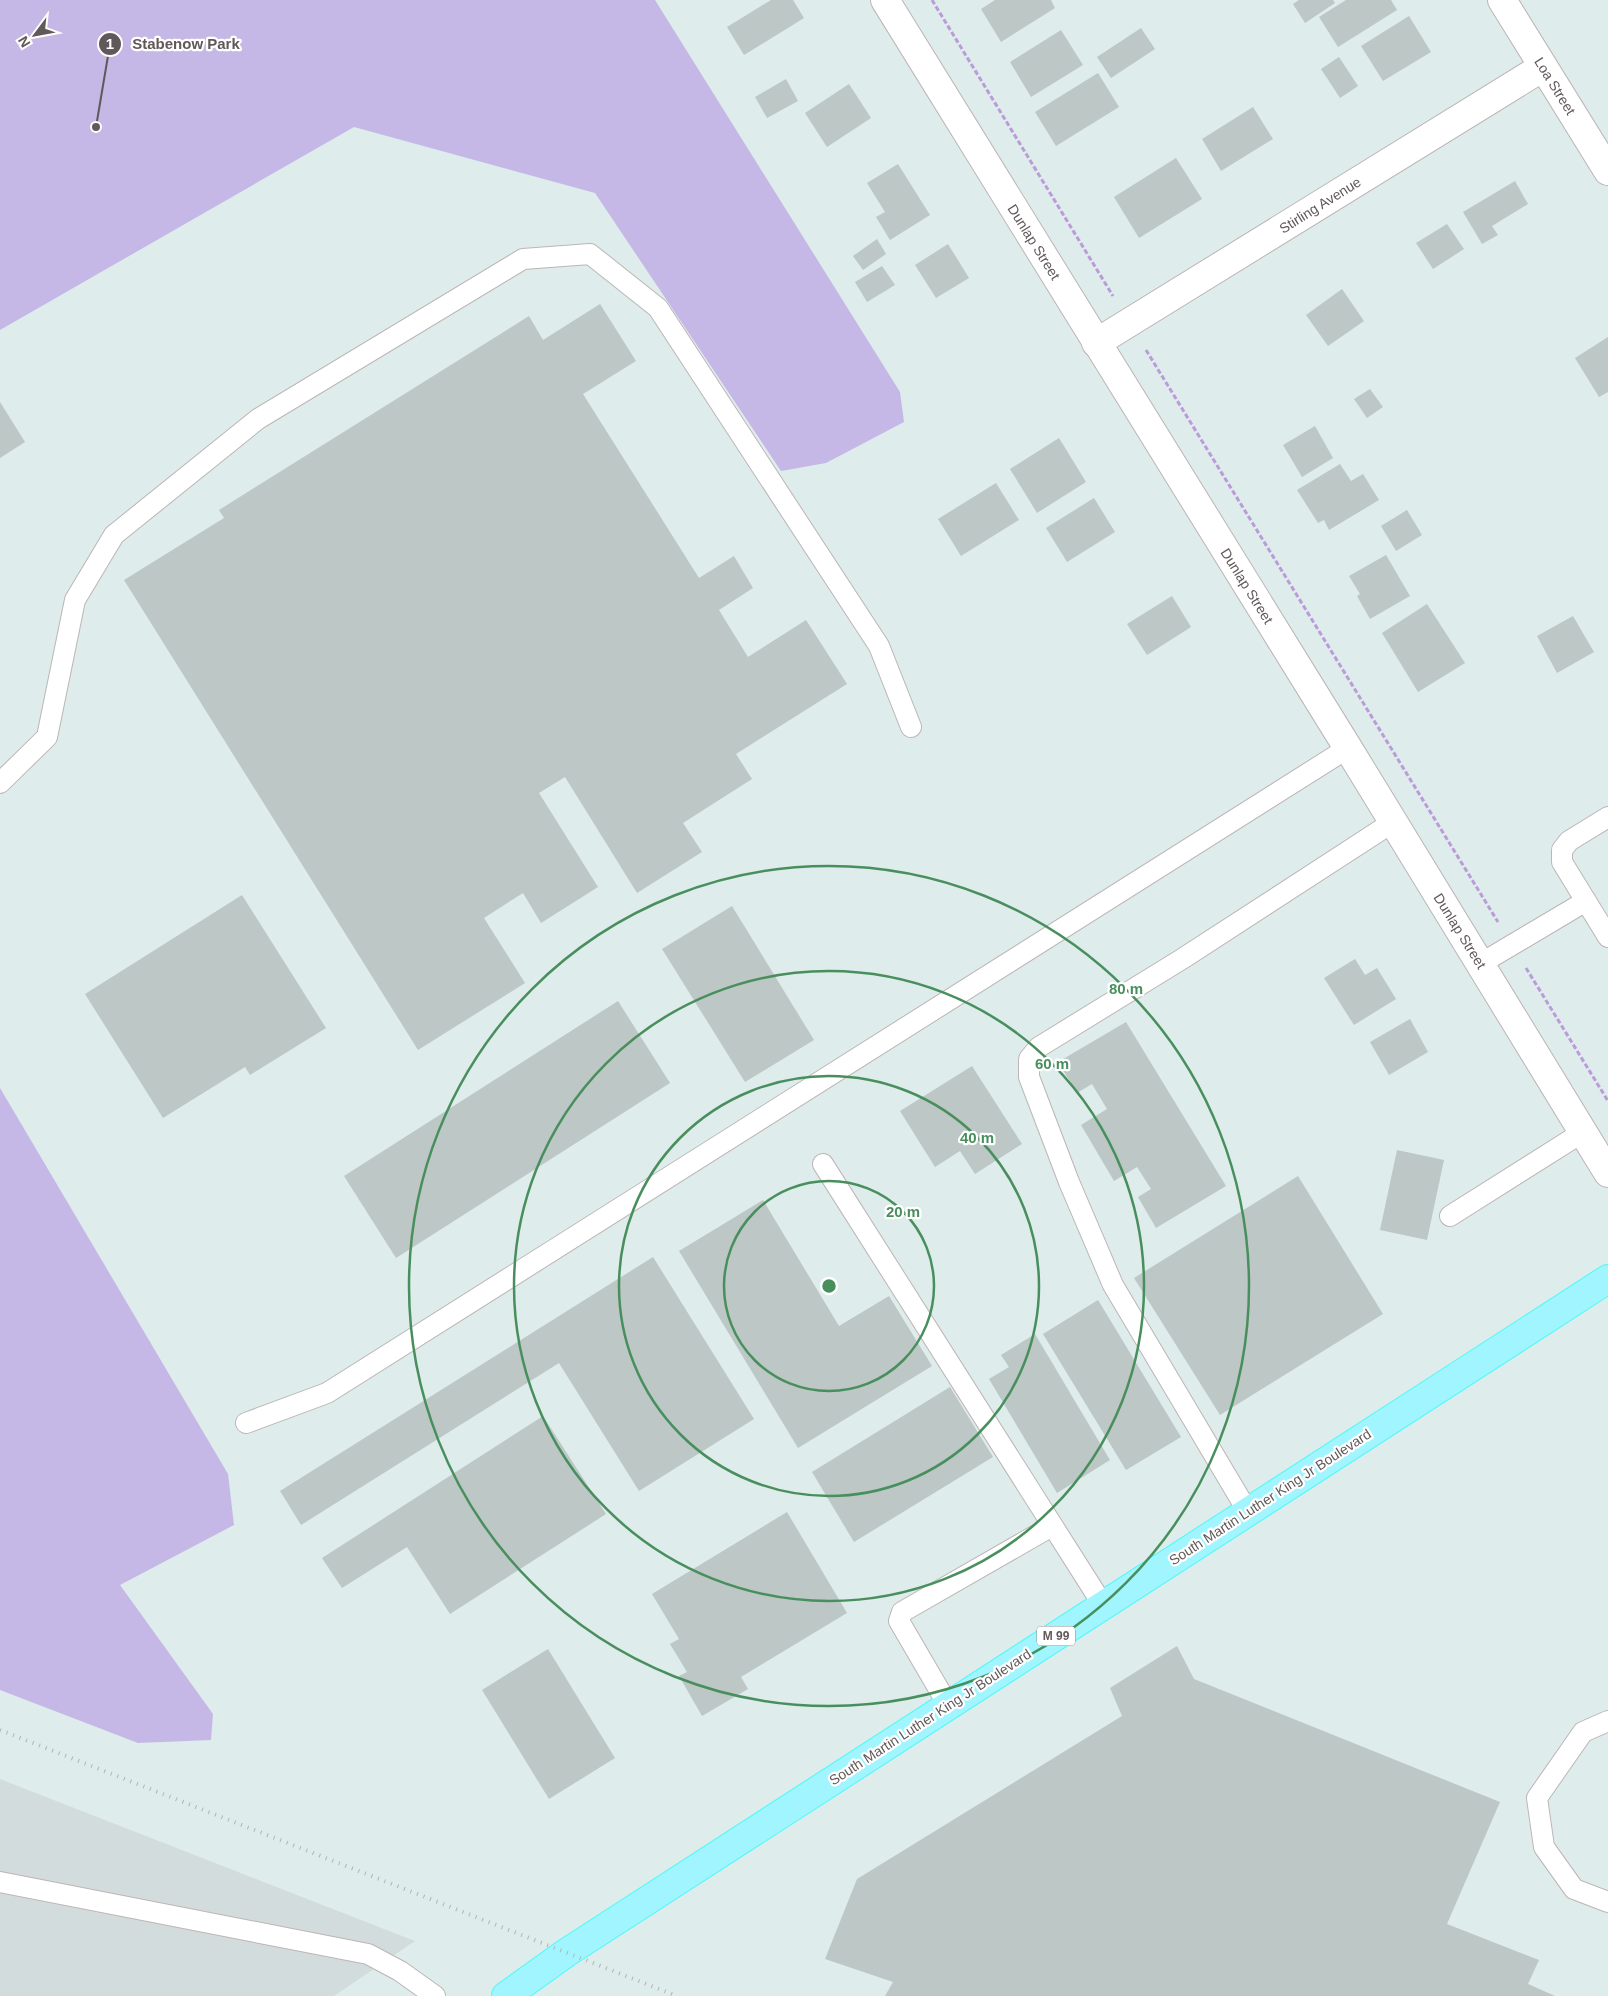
<svg xmlns="http://www.w3.org/2000/svg" width="1608" height="1996" viewBox="0 0 1608 1996" font-family="Arial,sans-serif">
	<style>
		.industrial { fill: #d3dcdd }
		.green { fill: #c5b8e6 }
		.building { fill: #bcc7c6 }
		.lines { fill: none; stroke-linecap: round; stroke-linejoin: round }
		.service-casing { stroke: #bdb5b5; stroke-width: 22 }
		.minor-casing { stroke: #bdb5b5; stroke-width: 30 }
		.primary-casing { stroke: #4afaf8; stroke-width: 30 }
		.path { stroke: #bc9bd9; stroke-width: 3; stroke-dasharray: 5 2.5; stroke-linecap: butt }
		.service { stroke: #fff; stroke-width: 20 }
		.minor { stroke: #fff; stroke-width: 28 }
		.primary { stroke: #a1f5ff; stroke-width: 28 }
		.rail { stroke: #b4b3b3; stroke-width: 4; stroke-dasharray: 1 6; stroke-linecap: butt }
		.ring { fill: none; stroke: #498f5e; stroke-width: 2.5 }
		.labels { text-anchor: middle; stroke-width: 4.5; stroke-linejoin: round; paint-order: stroke }
		.shield { fill: #fff; stroke: #908a8b; stroke-width: 1 }
		.shield-label { font-size: 12px; font-weight: bold; fill: #615859 }
		.street-label { font-size: 14px; fill: #615859; stroke: #fff }
		.centre { fill: #498f5e; stroke: #fff; stroke-width: 2.5 }
		.ring-label { font-size: 15px; text-anchor: middle; font-weight: bold; fill: #498f5e; stroke: #fff; stroke-width: 4.5; stroke-linejoin: round; paint-order: stroke }
		.leader { fill: none; stroke: #615859; stroke-width: 2 }
		.callout-dot { fill: #615859; stroke: #fff; stroke-width: 2 }
		.mark-label { font-size: 15px; text-anchor: middle; font-weight: bold; fill: #fff }
		.callout-label { font-size: 15px; text-anchor: middle; font-weight: bold; fill: #615859; stroke: #fff; stroke-width: 4.5; stroke-linejoin: round; paint-order: stroke }
	</style>
	<rect width="100%" height="100%" fill="#deecec"/>
	<path class="industrial" d="M0 1779 415 1941 334 1996H0Z"/>
	<g class="green">
		<path d="M0 0H655L900 392 904 422 826 463 781 471 595 193 354 127 0 330Z"/>
		<path d="M0 1088 228 1474 234 1525 120 1585 213 1714 211 1740 138 1743 0 1690Z"/>
	</g>
	<g class="building">
		<path d="M771 0H793L804 18 744 55 727 27Z"/>
		<path d="M995 0H1051L1055 8 1001 42 981 9Z"/>
		<path d="M1299 0H1333L1335 3 1305 23 1293 4Z"/>
		<path d="M1346 0H1391L1397 10 1338 47 1319 17Z"/>
		<path d="M1409 16 1431 52 1383 81 1361 46Z"/>
		<path d="M1141 28 1155 49 1111 78 1097 57Z"/>
		<path d="M1061 30 1083 65 1031 97 1010 62Z"/>
		<path d="M1339 57 1358 86 1340 98 1321 69Z"/>
		<path d="M1098 73 1119 107 1056 146 1035 112Z"/>
		<path d="M786 79 798 101 767 118 755 97Z"/>
		<path d="M849 84 871 118 827 147 805 113Z"/>
		<path d="M1253 107 1273 139 1221 171 1202 139Z"/>
		<path d="M1176 158 1202 199 1139 238 1114 197Z"/>
		<path d="M898 164 930 215 890 240 876 217 885 212 867 183Z"/>
		<path d="M1515 181 1528 204 1492 226 1498 235 1482 244 1463 212Z"/>
		<path d="M1447 224 1464 249 1433 269 1416 243Z"/>
		<path d="M877 239 886 254 863 270 853 256Z"/>
		<path d="M948 244 969 278 936 298 915 265Z"/>
		<path d="M882 266 895 285 867 302 855 282Z"/>
		<path d="M1342 289 1364 321 1328 346 1306 315Z"/>
		<path d="M600 304 636 361 583 394 699 578 734 556 753 588 719 610 748 657 806 620 847 684 736 754 752 779 683 823 702 852 637 893 565 777 539 793 598 887 541 923 523 893 484 918 525 983 418 1050 124 580 224 518 219 510 529 316 543 340Z"/>
		<path d="M1608 337V392L1599 397 1575 358Z"/>
		<path d="M1370 389 1383 407 1367 418 1354 399Z"/>
		<path d="M0 402 25 442 0 458Z"/>
		<path d="M1315 426 1333 458 1302 477 1283 445Z"/>
		<path d="M1059 438 1086 482 1037 513 1010 469Z"/>
		<path d="M1340 464 1351 481 1363 474 1379 500 1329 530 1324 520 1318 523 1297 490Z"/>
		<path d="M996 483 1019 520 961 556 938 519Z"/>
		<path d="M1094 498 1115 532 1067 562 1046 528Z"/>
		<path d="M1407 510 1422 535 1396 551 1381 526Z"/>
		<path d="M1386 555 1410 596 1370 619 1357 596 1360 594 1349 576Z"/>
		<path d="M1172 596 1191 627 1147 655 1127 624Z"/>
		<path d="M1427 604 1465 663 1418 692 1382 633Z"/>
		<path d="M1573 616 1594 652 1557 673 1537 636Z"/>
		<path d="M242 895 326 1028 250 1075 245 1067 163 1118 85 994Z"/>
		<path d="M732 906 814 1040 745 1082 662 949Z"/>
		<path d="M1355 959 1365 975 1377 968 1396 999 1354 1025 1324 978Z"/>
		<path d="M618 1001 670 1083 396 1258 344 1176Z"/>
		<path d="M1410 1019 1428 1052 1389 1075 1370 1042Z"/>
		<path d="M1126 1022 1226 1186 1156 1228 1138 1197 1151 1189 1137 1167 1114 1181 1081 1125 1107 1109 1092 1084 1077 1093 1058 1062Z"/>
		<path d="M972 1066 1022 1144 975 1174 960 1151 935 1167 900 1111Z"/>
		<path d="M1397 1150 1444 1160 1427 1240 1380 1230Z"/>
		<path d="M1298 1176 1383 1314 1220 1415 1134 1278Z"/>
		<path d="M763 1200 839 1326 889 1296 932 1366 798 1448 679 1251Z"/>
		<path d="M653 1257 754 1419 639 1491 559 1363 301 1525 280 1491Z"/>
		<path d="M1098 1300 1181 1437 1126 1470 1043 1334Z"/>
		<path d="M1035 1334 1110 1460 1057 1493 989 1379 1009 1367 1001 1355Z"/>
		<path d="M950 1387 993 1457 854 1542 812 1472Z"/>
		<path d="M543 1416 606 1514 450 1614 407 1547 342 1588 322 1558Z"/>
		<path d="M787 1512 847 1613 741 1677 748 1689 702 1716 679 1676 687 1672 670 1644 679 1639 652 1594Z"/>
		<path d="M1177 1646 1194 1679 1500 1802 1447 1924 1539 1960 1528 1984 1555 1996H885L893 1982 825 1959 857 1879 1122 1716 1110 1688Z"/>
		<path d="M548 1649 615 1758 549 1799 482 1690Z"/>
	</g>
	<g class="lines">
		<g class="service-casing">
			<g id="service">
				<path d="M0 783 47 737 75 600 114 535 258 419 523 259 590 254 658 308 879 646 911 727"/>
				<path d="M1608 817 1569 841 1562 850V862L1608 937"/>
				<path d="M1480 964 1586 901"/>
				<path d="M823 1164 1103 1605"/>
				<path d="M1450 1216 1583 1132"/>
				<path d="M246 1423 327 1393 1348 748"/>
				<path d="M1248 1512 1113 1285 1069 1182 1029 1077V1059L1039 1047 1182 959 1393 822"/>
				<path d="M948 1705 899 1621 902 1612 1052 1526"/>
				<path d="M1608 1721 1583 1732 1537 1798 1544 1847 1574 1889 1608 1902"/>
				<path d="M0 1882 368 1954 400 1971 435 1996"/>
			</g>
		</g>
		<g class="minor-casing">
			<g id="minor">
				<path d="M885 0 1348 748 1608 1173"/>
				<path d="M1502 0 1608 171"/>
				<path d="M1096 343 1543 67"/>
			</g>
		</g>
		<g class="primary-casing">
			<path id="primary" d="M506 1996 566 1953 1608 1279"/>
		</g>
		<g class="path">
			<path d="M932 0 1113 296"/>
			<path d="M1146 350 1498 922"/>
			<path d="M1526 968 1608 1101"/>
		</g>
		<use href="#service" class="service"/>
		<use href="#minor" class="minor"/>
		<use href="#primary" class="primary"/>
		<path class="rail" d="M0 1730 677 1996"/>
	</g>
	<g class="ring">
		<circle cx="829" cy="1286" r="105"/>
		<circle cx="829" cy="1286" r="210"/>
		<circle cx="829" cy="1286" r="315"/>
		<circle cx="829" cy="1286" r="420"/>
	</g>
	<g class="labels">
		<rect class="shield" x="1037" y="1626.5" width="38" height="19" rx="4"/>
		<g class="shield-label">
			<text x="1056" y="1640">M 99</text>
		</g>
		<g class="street-label">
			<text transform="translate(1555 86) rotate(58)" y="5">Loa Street</text>
			<text transform="translate(1320 205) rotate(-32)" y="5">Stirling Avenue</text>
			<text transform="translate(1034 242) rotate(58)" y="5">Dunlap Street</text>
			<text transform="translate(1247 586) rotate(58)" y="5">Dunlap Street</text>
			<text transform="translate(1460 931) rotate(58)" y="5">Dunlap Street</text>
			<text transform="translate(1270 1497) rotate(-33)" y="5">South Martin Luther King Jr Boulevard</text>
			<text transform="translate(930 1717) rotate(-33)" y="5">South Martin Luther King Jr Boulevard</text>
		</g>
	</g>
	<circle cx="829" cy="1286" r="8" class="centre"/>
	<g class="ring-label">
		<text x="1126" y="994">80 m</text>
		<text x="1052" y="1069">60 m</text>
		<text x="977" y="1143">40 m</text>
		<text x="903" y="1217">20 m</text>
	</g>
	<path class="leader" d="M96 127L110 44"/>
	<g class="callout-dot">
		<circle cx="96" cy="127" r="5"/>
		<circle cx="110" cy="44" r="12"/>
	</g>
	<g class="mark-label">
		<text x="110" y="49">1</text>
	</g>
	<g class="callout-label">
		<text x="186" y="49">Stabenow Park</text>
	</g>
	<g transform="translate(35 35) rotate(238)" stroke="#ffffff" stroke-width="4" paint-order="stroke">
	<path d="M0-4L9 19L0 12L-9 19Z" fill="#615859"/>
	<text y="-8" font-size="14" font-weight="bold" text-anchor="middle" fill="#615859">N</text>
	</g>
</svg>
